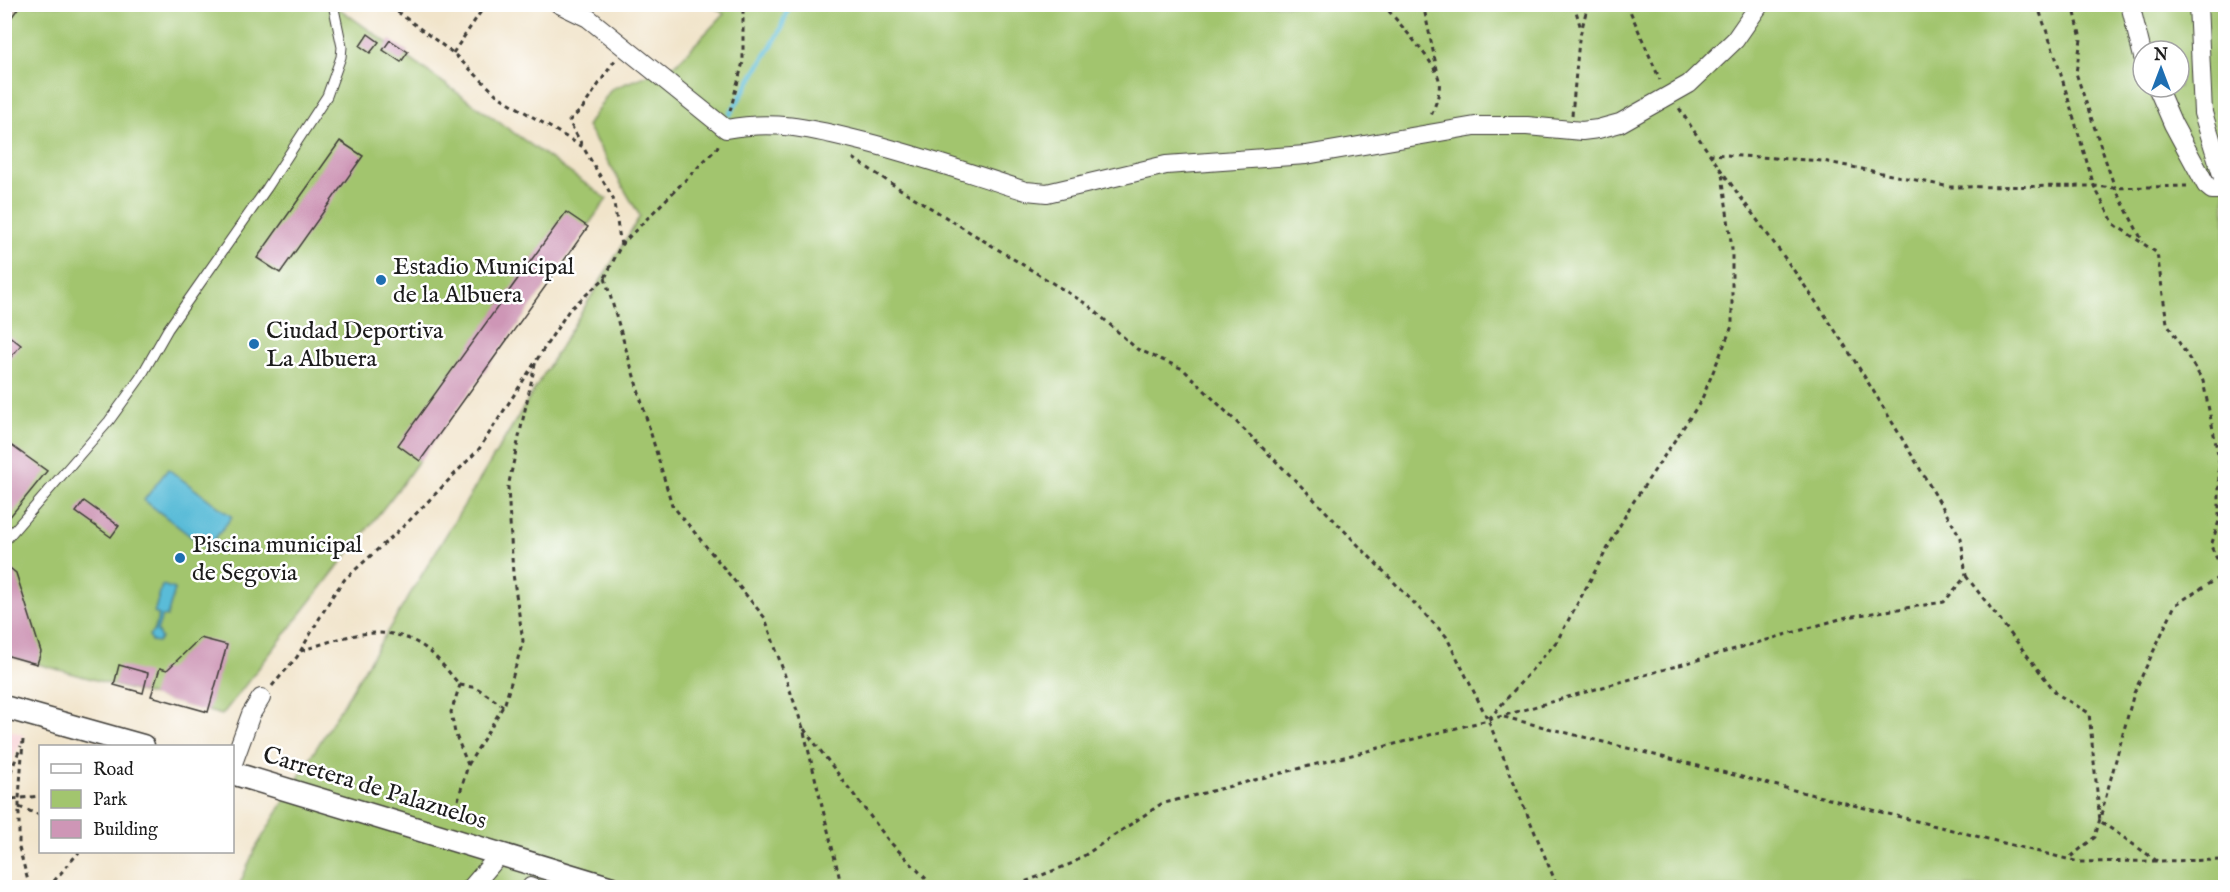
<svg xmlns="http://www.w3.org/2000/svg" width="2230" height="892" viewBox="0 0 2230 892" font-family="'IM FELL English',serif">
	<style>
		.built { fill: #f7cfd4 }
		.green { fill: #a2c56e; stroke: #5f7045; stroke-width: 1.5; fill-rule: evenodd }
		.water { fill: #5abcd8; stroke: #3b6c7a; stroke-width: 1.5 }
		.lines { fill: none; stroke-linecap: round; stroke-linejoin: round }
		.stream { stroke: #5abcd8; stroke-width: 5 }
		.building { fill: #ce96b6 }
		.service-casing { stroke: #3c3a36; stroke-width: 11 }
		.pedestrian-casing { stroke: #3c3a36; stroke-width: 16 }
		.minor-casing { stroke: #3c3a36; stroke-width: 20 }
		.tertiary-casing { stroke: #3c3a36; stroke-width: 25 }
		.path { stroke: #3c3a36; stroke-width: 3; stroke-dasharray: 4.5 4.5; stroke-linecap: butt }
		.service { stroke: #fff; stroke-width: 9 }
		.pedestrian { stroke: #fff; stroke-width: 14 }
		.minor { stroke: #fff; stroke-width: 18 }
		.tertiary { stroke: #fff; stroke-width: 22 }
		.poi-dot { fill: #1f6fb2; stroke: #fff; stroke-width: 2 }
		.labels { text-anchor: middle; stroke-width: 5; stroke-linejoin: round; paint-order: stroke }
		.poi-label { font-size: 24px; fill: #1c1c1c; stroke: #fff; text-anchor: start }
		.street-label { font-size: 24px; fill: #1c1c1c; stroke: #fff }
	</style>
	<rect width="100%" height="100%" fill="#fff"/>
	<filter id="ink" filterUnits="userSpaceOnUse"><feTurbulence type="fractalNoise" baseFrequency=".0167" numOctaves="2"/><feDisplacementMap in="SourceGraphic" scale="12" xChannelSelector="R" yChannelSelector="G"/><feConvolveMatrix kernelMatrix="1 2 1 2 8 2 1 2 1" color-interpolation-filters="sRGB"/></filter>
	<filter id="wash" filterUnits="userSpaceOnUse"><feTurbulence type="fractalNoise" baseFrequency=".008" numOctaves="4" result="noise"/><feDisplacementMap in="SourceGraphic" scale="24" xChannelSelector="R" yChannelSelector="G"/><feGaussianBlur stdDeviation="1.35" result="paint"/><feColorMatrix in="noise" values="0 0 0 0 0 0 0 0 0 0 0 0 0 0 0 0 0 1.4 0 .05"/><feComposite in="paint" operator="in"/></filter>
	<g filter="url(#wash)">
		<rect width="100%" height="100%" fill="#f1e4ca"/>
		<path class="built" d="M5 729 24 735 5 776 4 729Z"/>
		<g class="green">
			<path d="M5 5H334L607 199 400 487 222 715 5 655Z"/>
			<path d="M711 5H2225V887L238 888 255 849 640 216 587 126 611 89 676 64 724 14ZM2143 51H2179V87H2143Z"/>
		</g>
		<g class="water">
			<path d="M168 469 232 517 207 549 144 500Z"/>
			<path d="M162 585 175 589 167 617 162 616 157 631 161 638 158 642 151 641 149 635 154 631 159 615 154 613Z"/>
		</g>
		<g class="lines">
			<path class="stream" d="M730 114 779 33 790 4"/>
		</g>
		<g id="blocks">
			<g class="building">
				<path d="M4 4H21L4 28Z"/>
				<path d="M368 34 379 42 370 53 360 46Z"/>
				<path d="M390 40 408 52 401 62 383 50Z"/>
				<path d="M340 141 363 156 280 273 257 258Z"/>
				<path d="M566 212 588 227 420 461 398 445Z"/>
				<path d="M4 332 21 345 4 365Z"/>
				<path d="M12 446 47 471 4 524V455Z"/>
				<path d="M84 501 119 526 111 537 76 512Z"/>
				<path d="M6 565 16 573 41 652 37 664 5 655Z"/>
				<path d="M200 638 227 645 208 712 151 696 160 668 167 670Z"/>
				<path d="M119 665 148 673 143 693 114 685Z"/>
			</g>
		</g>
	</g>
	<g filter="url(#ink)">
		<use href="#blocks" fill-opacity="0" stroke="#3c3a36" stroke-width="1.5"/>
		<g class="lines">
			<g class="service-casing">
				<path id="service" d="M4 542 109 421 140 378 168 329 267 188 327 96 341 57 342 47 333 4"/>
			</g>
			<g class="pedestrian-casing">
				<path id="pedestrian" d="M530 885 538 888"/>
			</g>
			<g class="minor-casing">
				<g id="minor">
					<path d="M559 4 588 18 726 129C773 120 808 128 853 139 912 153 968 173 1026 191L1047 193 1166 165 1306 155 1475 126H1527L1582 131 1598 129 1620 123 1689 84 1735 40 1760 4"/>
					<path d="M2130 4 2143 57"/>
					<path d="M2157 87 2173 124 2206 185 2212 190H2222L2223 178 2203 113 2198 4"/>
					<path d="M232 766 251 714 261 698"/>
					<path d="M471 888 501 853"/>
				</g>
			</g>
			<g class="tertiary-casing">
				<g id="tertiary">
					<path d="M4 707 143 746"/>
					<path d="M232 773 612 888"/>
				</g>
			</g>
			<g class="path">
				<path d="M478 4 482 9"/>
				<path d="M1383 4C1395 19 1437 64 1439 80 1441 93 1435 105 1431 116"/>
				<path d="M1423 4 1438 74"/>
				<path d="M1574 4 1581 29"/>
				<path d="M1627 4 1660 80"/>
				<path d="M2037 4 2056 58 2094 186 2114 224 2157 253 2167 323 2203 381 2219 459V521L2211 546 2224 574 2175 605 2134 693 2095 837 2068 859"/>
				<path d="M2073 4 2081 39 2076 73 2115 188 2143 242"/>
				<path d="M453 53 486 4"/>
				<path d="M730 111 743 62V4"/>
				<path d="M1572 115 1579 40 1588 4"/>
				<path d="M582 145 569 121 582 109 615 60"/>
				<path d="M1709 154 1823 161 1950 187 2094 186 2115 188 2187 186"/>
				<path d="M853 158 892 184 1088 305 1137 349 1183 369 1305 490 1446 636 1488 720 1558 888"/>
				<path d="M621 245 717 148 719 143"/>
				<path d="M605 278 672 505 765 618 803 728 842 888"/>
				<path d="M1966 576 2057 694 2089 713 2100 821 2157 861"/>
				<path d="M301 651C340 638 382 621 421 645 436 654 448 672 460 685L451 712 455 733 468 765 452 821"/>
				<path d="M460 685 477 688 503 706"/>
				<path d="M272 686 297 657 333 595 345 579 408 522 479 449 569 310 605 278 621 245 613 198 583 147 498 96 453 53 387 4"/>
				<path d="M1504 717 2079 862 2226 860"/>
				<path d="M1489 719 1557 641 1630 507 1701 401 1732 326V249L1722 174"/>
				<path d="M804 729 889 841 935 888"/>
				<path d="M23 740 19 799V848L30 888"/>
				<path d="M468 765 505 703 523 641 513 574 508 487 536 360"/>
				<path d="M4 789 21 746"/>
				<path d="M4 800 40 796"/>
				<path d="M19 807 40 815"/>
				<path d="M48 888 79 852"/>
				<path d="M1009 888 1073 863 1161 804 1488 720 1847 617 1944 602 1966 576 1961 538C1920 470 1880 399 1836 332 1786 255 1728 185 1679 108"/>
			</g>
			<use href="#service" class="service"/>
			<use href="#pedestrian" class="pedestrian"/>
			<use href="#minor" class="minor"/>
			<use href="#tertiary" class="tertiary"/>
		</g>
	</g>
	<g class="poi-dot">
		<circle cx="381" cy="280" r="6"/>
		<circle cx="254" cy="344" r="6"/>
		<circle cx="180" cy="558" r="6"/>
	</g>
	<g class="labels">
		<g class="poi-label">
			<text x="393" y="274">Estadio Municipal<tspan x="393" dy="28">de la Albuera</tspan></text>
			<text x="266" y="338">Ciudad Deportiva<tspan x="266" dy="28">La Albuera</tspan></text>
			<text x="192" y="552">Piscina municipal<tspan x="192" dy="28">de Segovia</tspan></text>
		</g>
		<g class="street-label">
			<text transform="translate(375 787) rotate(17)" y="8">Carretera de Palazuelos</text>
		</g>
	</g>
	<rect width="2230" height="892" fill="none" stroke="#fff" stroke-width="24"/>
	<rect x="39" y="745" width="195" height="108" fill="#ffffff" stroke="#a4a4a4" stroke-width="1.5"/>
	<rect x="51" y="764" width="30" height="9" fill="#ffffff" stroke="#a4a4a4" stroke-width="1.5"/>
	<text x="93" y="775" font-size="18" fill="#1c1c1c">Road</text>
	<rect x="51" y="790" width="30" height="18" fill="#a2c56e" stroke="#a4a4a4" stroke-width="1.5"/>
	<text x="93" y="805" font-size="18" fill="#1c1c1c">Park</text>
	<rect x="51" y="820" width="30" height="18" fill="#ce96b6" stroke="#a4a4a4" stroke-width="1.5"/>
	<text x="93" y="835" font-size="18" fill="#1c1c1c">Building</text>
	<g transform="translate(2161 69)"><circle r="28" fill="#ffffff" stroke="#a4a4a4" stroke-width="1.5"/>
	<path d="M0-4.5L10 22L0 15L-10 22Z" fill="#1f6fb2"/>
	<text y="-9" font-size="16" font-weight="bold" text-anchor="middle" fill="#1c1c1c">N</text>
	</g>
</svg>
